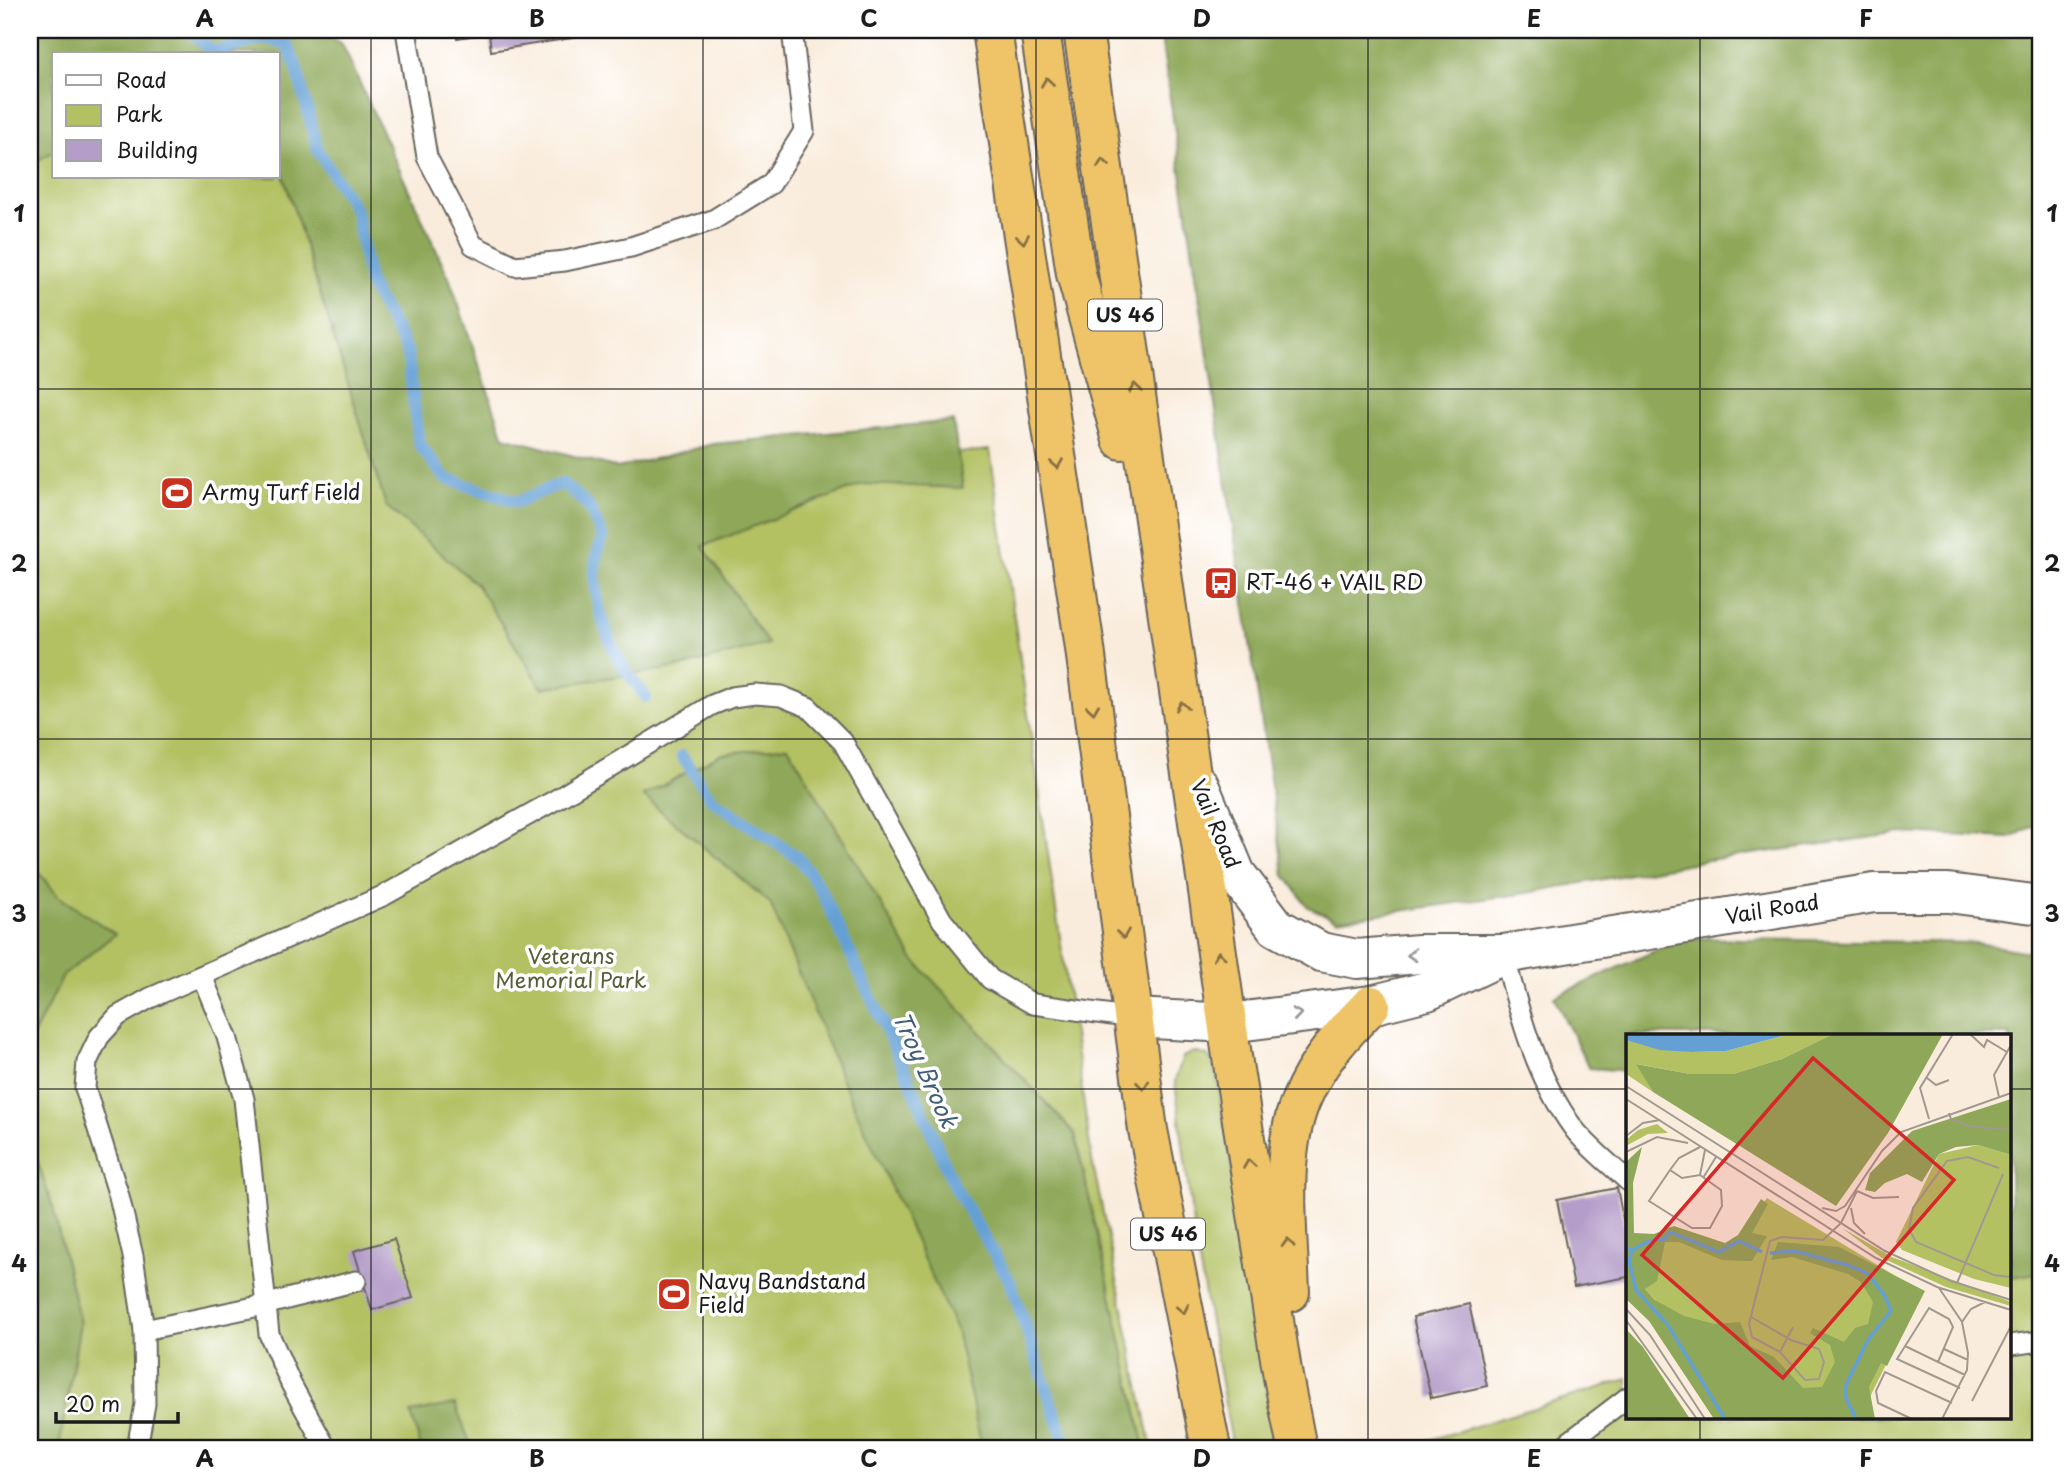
<svg xmlns="http://www.w3.org/2000/svg" width="2071" height="1478" viewBox="0 0 2071 1478" font-family="'Playpen Sans',sans-serif">
	<style>
		.green { fill: #b3c163; stroke: #686e40; stroke-width: 2; fill-rule: evenodd }
		.forest { fill: #8ea759; stroke: #55623a; stroke-width: 2 }
		.lines { fill: none; stroke-linecap: round; stroke-linejoin: round }
		.stream { stroke: #65a0d5; stroke-width: 12 }
		.building { fill: #b59dc9 }
		.service-casing { stroke: #69655f; stroke-width: 23 }
		.tertiary-casing { stroke: #69655f; stroke-width: 42 }
		.trunk-casing { stroke: #69655f; stroke-width: 42 }
		.service { stroke: #fff; stroke-width: 19 }
		.tertiary { stroke: #fff; stroke-width: 38 }
		.trunk { stroke: #efc469; stroke-width: 38 }
		.oneway { stroke: #867042 }
		.oneway2 { stroke: #999 }
		.grid { fill: none; stroke: #1c1c1c; stroke-width: 2; stroke-opacity: 0.55 }
		.labels { text-anchor: middle; stroke-width: 7; stroke-linejoin: round; paint-order: stroke }
		.shield { fill: #fff; stroke: #606060; stroke-width: 2 }
		.shield-label { font-size: 19px; font-weight: bold; fill: #1c1c1c }
		.poi-label { font-size: 21px; fill: #1c1c1c; stroke: #fff; text-anchor: start }
		.street-label { font-size: 21px; fill: #1c1c1c; stroke: #fff }
		.park-label { font-size: 21px; fill: #585e38; stroke: #fff }
		.water-label { font-size: 23px; font-style: italic; fill: #405e78; stroke: #fff }
		.inset-river { fill: none; stroke: #65a0d5; stroke-width: 3.5 }
		.inset-road { fill: none; stroke: #a1998f; stroke-width: 2 }
		.view { fill: #d62828; fill-opacity: 0.15; stroke: #d62828; stroke-width: 3.5 }
		.inset-edge { fill: none; stroke: #1c1c1c; stroke-width: 3.5 }
		.neatline { fill: none; stroke: #1c1c1c; stroke-width: 2.5 }
		.grid-label { font-size: 23px; text-anchor: middle; font-weight: bold; fill: #1c1c1c }
	</style>
	<rect width="100%" height="100%" fill="#fff"/>
	<filter id="ink" filterUnits="userSpaceOnUse"><feTurbulence type="fractalNoise" baseFrequency=".0143" numOctaves="2"/><feDisplacementMap in="SourceGraphic" scale="14" xChannelSelector="R" yChannelSelector="G"/><feConvolveMatrix kernelMatrix="1 2 1 2 8 2 1 2 1" color-interpolation-filters="sRGB"/></filter>
	<filter id="wash" filterUnits="userSpaceOnUse"><feTurbulence type="fractalNoise" baseFrequency=".00686" numOctaves="4" result="noise"/><feDisplacementMap in="SourceGraphic" scale="28" xChannelSelector="R" yChannelSelector="G"/><feGaussianBlur stdDeviation="1.57" result="paint"/><feColorMatrix in="noise" values="0 0 0 0 0 0 0 0 0 0 0 0 0 0 0 0 0 1.4 0 .05"/><feComposite in="paint" operator="in"/></filter>
	<g filter="url(#wash)">
		<rect width="100%" height="100%" fill="#f9ecdc"/>
		<g class="green">
			<path d="M44 30H319L458 440 532 491 990 450 1092 1160 1152 1448H30V33ZM54 54H278V177H54Z"/>
			<path d="M1194 1052 1208 1056 1215 1067 1279 1448H1233L1195 1240 1175 1081 1183 1057Z"/>
			<path d="M2041 1272V1448H1404L1628 1379V1417H2010V1277Z"/>
		</g>
		<g class="forest">
			<path d="M30 30H316L342 44 450 280 504 437 618 468 713 444 953 421 963 488 863 484 703 546 768 644 681 667 542 688 476 584 386 506 278 158V54H54V151L30 165Z"/>
			<path d="M1160 30H2041V822L2010 838 1903 833 1708 860 1527 893 1337 920 1308 907 1284 874Z"/>
			<path d="M788 746 913 959 1075 1134 1145 1448H982L956 1330 843 1082 770 903 643 796 720 754Z"/>
			<path d="M30 862 58 896 115 934 63 976 31 1040 30 1052Z"/>
			<path d="M1683 938 1976 943 2041 954V1272L2010 1277V1035H1628V1071L1589 1068 1554 997Z"/>
			<path d="M30 1139 53 1208 80 1323 59 1448H30Z"/>
			<path d="M455 1404 472 1448H421L411 1413Z"/>
		</g>
		<g class="lines">
			<g class="stream">
				<path d="M189 30 213 52 266 38 287 45 296 65 318 151 356 211 369 283 407 350 419 444 445 478 517 502 562 483 588 505 603 537C586 571 599 618 615 652 622 668 636 683 646 697"/>
				<path d="M682 756 711 799 799 858 822 892 914 1090 953 1184 1010 1281 1064 1440 1062 1448"/>
			</g>
		</g>
		<g id="blocks">
			<g class="building">
				<path d="M456 30H570L572 38 491 51 489 33 457 38Z"/>
				<path d="M1617 1188 1628 1245V1277L1574 1287 1557 1200Z"/>
				<path d="M394 1239 413 1298 372 1310 354 1251Z"/>
				<path d="M1469 1304 1487 1386 1431 1398 1413 1317Z"/>
			</g>
		</g>
	</g>
	<g filter="url(#ink)">
		<use href="#blocks" fill-opacity="0" stroke="#69655f" stroke-width="2"/>
		<g class="lines">
			<g class="service-casing">
				<g id="service">
					<path d="M406 30 427 157 473 245 515 266 565 261 631 247 713 220 771 184 804 131 792 30"/>
					<path d="M1504 954C1520 1016 1536 1077 1574 1129 1589 1148 1611 1165 1628 1181"/>
					<path d="M202 976 227 1037 244 1099 269 1334 291 1384 326 1448"/>
					<path d="M144 1330 264 1305 356 1281"/>
					<path d="M2010 1345 2041 1341"/>
					<path d="M137 1448 145 1404 144 1330 133 1256 119 1196 85 1088 87 1062 99 1037 118 1016 150 998 385 895 557 799 712 705 732 697 755 694 781 696 808 707 843 742 942 920 990 979 1033 1004 1134 1018"/>
					<path d="M1561 1448 1628 1397"/>
				</g>
			</g>
			<g class="tertiary-casing">
				<g id="tertiary">
					<path id="s1" d="M1199 785 1236 874 1276 927 1321 952 1357 959 1419 954H1504L1874 893H1948L2041 905"/>
					<path d="M1134 1018 1229 1023 1371 1005 1427 991 1496 958"/>
				</g>
			</g>
			<g class="trunk-casing">
				<g id="trunk">
					<path d="M992 30 1084 641 1148 1130 1211 1448"/>
					<path d="M1040 30 1076 274 1122 440"/>
					<path d="M1083 30 1234 1070 1283 1377 1297 1448"/>
					<path d="M1290 1292C1288 1233 1278 1155 1301 1100 1316 1063 1343 1033 1371 1005"/>
				</g>
			</g>
			<use href="#service" class="service"/>
			<use href="#tertiary" class="tertiary"/>
			<use href="#trunk" class="trunk"/>
		</g>
		<defs><path id="oneway-chevron" d="M-2-3.5L2.5 0L-2 3.5" fill="none" stroke-width="1.6" stroke-linecap="round" stroke-linejoin="round" transform="scale(1.75)"/></defs>
		<g class="oneway">
			<use href="#oneway-chevron" transform="translate(1047 82) rotate(-98)"/>
			<use href="#oneway-chevron" transform="translate(1103 163) rotate(-98)"/>
			<use href="#oneway-chevron" transform="translate(1023 239) rotate(81)"/>
			<use href="#oneway-chevron" transform="translate(1135 388) rotate(-98)"/>
			<use href="#oneway-chevron" transform="translate(1057 464) rotate(81)"/>
			<use href="#oneway-chevron" transform="translate(1182 706) rotate(-98)"/>
			<use href="#oneway-chevron" transform="translate(1093 709) rotate(82)"/>
			<use href="#oneway-chevron" transform="translate(1123 934) rotate(82)"/>
			<use href="#oneway-chevron" transform="translate(1219 956) rotate(-98)"/>
			<use href="#oneway-chevron" transform="translate(1143 1085) rotate(84)"/>
			<use href="#oneway-chevron" transform="translate(1249 1164) rotate(-99)"/>
			<use href="#oneway-chevron" transform="translate(1288 1243) rotate(-92)"/>
			<use href="#oneway-chevron" transform="translate(1183 1309) rotate(79)"/>
		</g>
		<g class="oneway2">
			<use href="#oneway-chevron" transform="translate(1412 955) rotate(176)"/>
			<use href="#oneway-chevron" transform="translate(1297 1014) rotate(-8)"/>
		</g>
	</g>
	<path class="grid" d="M371 30V1448M703 30V1448M1036 30V1448M1368 30V1448M1700 30V1035M30 389H2041M30 739H2041M30 1089H1628M2010 1089H2041M1700 1417V1448"/>
	<defs>
		<g id="stadium-square" transform="scale(1.75)"><rect x="-9" y="-9" width="18" height="18" rx="4" fill="#c8321e" stroke="#fff"/><path d="M0-5a6.5 5 0 1 0 0 10a6.5 5 0 1 0 0-10ZM-3.5-1.8h7v3.6h-7Z" fill="#fff"/></g>
		<g id="bus-square" transform="scale(1.75)"><rect x="-9" y="-9" width="18" height="18" rx="4" fill="#c8321e" stroke="#fff"/><path d="M-5-6H5V4H4V6H2V4H-2V6H-4V4H-5ZM-3.5-4V0h7V-4ZM-3.5 1.2v1.5H-2V1.2ZM2 1.2v1.5H3.5V1.2Z" fill="#fff"/></g>
	</defs>
	<g fill-rule="evenodd">
		<use href="#stadium-square" x="177" y="493"/>
		<use href="#bus-square" x="1221" y="583"/>
		<use href="#stadium-square" x="674" y="1294"/>
	</g>
	<g class="labels">
		<g class="shield">
			<rect x="1088" y="299.5" width="74" height="31" rx="5"/>
			<rect x="1131" y="1218.5" width="74" height="31" rx="5"/>
		</g>
		<g class="shield-label">
			<text x="1125" y="322">US 46</text>
			<text x="1168" y="1241">US 46</text>
		</g>
		<g class="poi-label">
			<text x="202" y="500">Army Turf Field</text>
			<text x="1246" y="590">RT-46 + VAIL RD</text>
			<text x="698" y="1289">Navy Bandstand<tspan x="698" dy="24">Field</tspan></text>
		</g>
		<g class="street-label">
			<text transform="translate(1215 824) rotate(67)" y="7">Vail Road</text>
			<text dy="7" stroke="none"><textPath href="#s1" startOffset="670">Vail Road</textPath></text>
		</g>
		<g class="park-label">
			<text x="571" y="964">Veterans<tspan x="571" dy="24">Memorial Park</tspan></text>
		</g>
		<g class="water-label">
			<text transform="translate(925 1070) rotate(66)" y="8">Troy Brook</text>
		</g>
	</g>
	<g transform="translate(1626 1034)">
		<rect width="385" height="385" fill="#f9ecdc"/>
		<path d="M163 0H207L156 25 107 40H64L11 30 27 58 0 40V6L66 18 100 17ZM31 90 42 99 22 100 0 112V106L12 96ZM352 111 385 121V254L348 245 276 216 270 208 313 120ZM141 164 296 258 233 385 49 287 19 255 39 191 96 214 106 211ZM216 194 266 223 385 268V272L320 253 256 224Z" fill="#b3c163"/>
		<path d="M207 0H317L262 99 210 172 27 58 10 30 64 40H107L156 25ZM385 65V121L352 111 330 113 313 120 296 148 281 140 259 149 249 158 239 156 244 139 286 97ZM16 113 7 149 8 199 28 200 48 192 99 209 112 201 135 165 142 170 126 199 141 202 126 227 96 226 53 208H39L31 247 19 255 29 266 58 282 89 290 114 288 124 312 148 323 177 354 196 353 209 328 204 311 184 299 187 294 218 308 229 294 242 290 247 268 235 248 222 240 166 223 145 226 152 208 213 213 299 257 261 332 255 329 243 353 249 385H88L23 287 0 265V128ZM0 295 17 313 64 385H0Z" fill="#8ea759"/>
		<path d="M0 0H163L100 17 66 18 34 16 0 6Z" fill="#65a0d5"/>
		<path class="inset-river" d="M0 213 6 216 23 207 38 205 44 198 93 218 113 207 136 218M6 216 3 227 10 256 42 291 99 385M144 219 169 217 221 231 241 239 259 262 265 277 242 306 220 351V364L230 385"/>
		<path class="inset-road" d="M344 0 358 13 361 6 381 18M301 44 310 51 323 46M0 52 259 217 325 247 385 266M373 63 368 41 385 11M0 65 250 224 311 253 385 276M323 79 325 85 343 92 385 96M303 85 294 54 327 0M0 102 17 89 34 86M0 118 31 103 62 109M373 134 342 123 321 127 287 174 283 195 290 208 368 241 385 243M44 136 23 167 66 194H84L96 172 95 156 74 141 56 144 44 136 53 124 74 113M74 141 79 116M77 144 90 123M231 157 247 164 273 163M196 174 210 177 219 172 256 117 275 98 385 59M225 174 228 189 239 200M331 249 377 140M313 254 336 288 342 319 341 336 316 385M0 275 24 301 79 385M125 283 165 306 193 315 198 328 193 345 179 346 154 318 126 303 123 290 144 207 156 203 197 206 215 189 231 157M0 286 71 385M336 288 345 275 359 268M279 312 339 341M318 315 342 326M154 318 167 293M312 328 327 293 323 285 303 274 271 325 334 354M346 367 385 292M286 385 252 369 250 357 259 338 326 369"/>
		<path class="view" d="M187 24 328 146 157 344 16 221Z"/>
		<rect width="385" height="385" class="inset-edge"/>
	</g>
	<rect width="2071" height="1478" fill="none" stroke="#fff" stroke-width="77"/>
	<rect x="52" y="52" width="228" height="126" fill="#ffffff" stroke="#a4a4a4" stroke-width="2"/>
	<rect x="66" y="75" width="35" height="10" fill="#ffffff" stroke="#a4a4a4" stroke-width="2"/>
	<text x="116" y="88" font-size="21" fill="#1c1c1c">Road</text>
	<rect x="66" y="105" width="35" height="21" fill="#b3c163" stroke="#a4a4a4" stroke-width="2"/>
	<text x="116" y="122" font-size="21" fill="#1c1c1c">Park</text>
	<rect x="66" y="140" width="35" height="21" fill="#b59dc9" stroke="#a4a4a4" stroke-width="2"/>
	<text x="116" y="158" font-size="21" fill="#1c1c1c">Building</text>
	<path d="M56 1412v10h122v-10" fill="none" stroke="#1c1c1c" stroke-width="3.5"/>
	<text x="66" y="1412" font-size="21" fill="#1c1c1c" stroke="#ffffff" stroke-width="5" paint-order="stroke">20 m</text>
	<rect x="38" y="38" width="1994" height="1402" class="neatline"/>
	<g class="grid-label">
		<text x="205" y="27">A</text>
		<text x="537" y="27">B</text>
		<text x="869" y="27">C</text>
		<text x="1202" y="27">D</text>
		<text x="1534" y="27">E</text>
		<text x="1866" y="27">F</text>
		<text x="19" y="222">1</text>
		<text x="2052" y="222">1</text>
		<text x="19" y="572">2</text>
		<text x="2052" y="572">2</text>
		<text x="19" y="922">3</text>
		<text x="2052" y="922">3</text>
		<text x="19" y="1272">4</text>
		<text x="2052" y="1272">4</text>
		<text x="205" y="1467">A</text>
		<text x="537" y="1467">B</text>
		<text x="869" y="1467">C</text>
		<text x="1202" y="1467">D</text>
		<text x="1534" y="1467">E</text>
		<text x="1866" y="1467">F</text>
	</g>
</svg>
